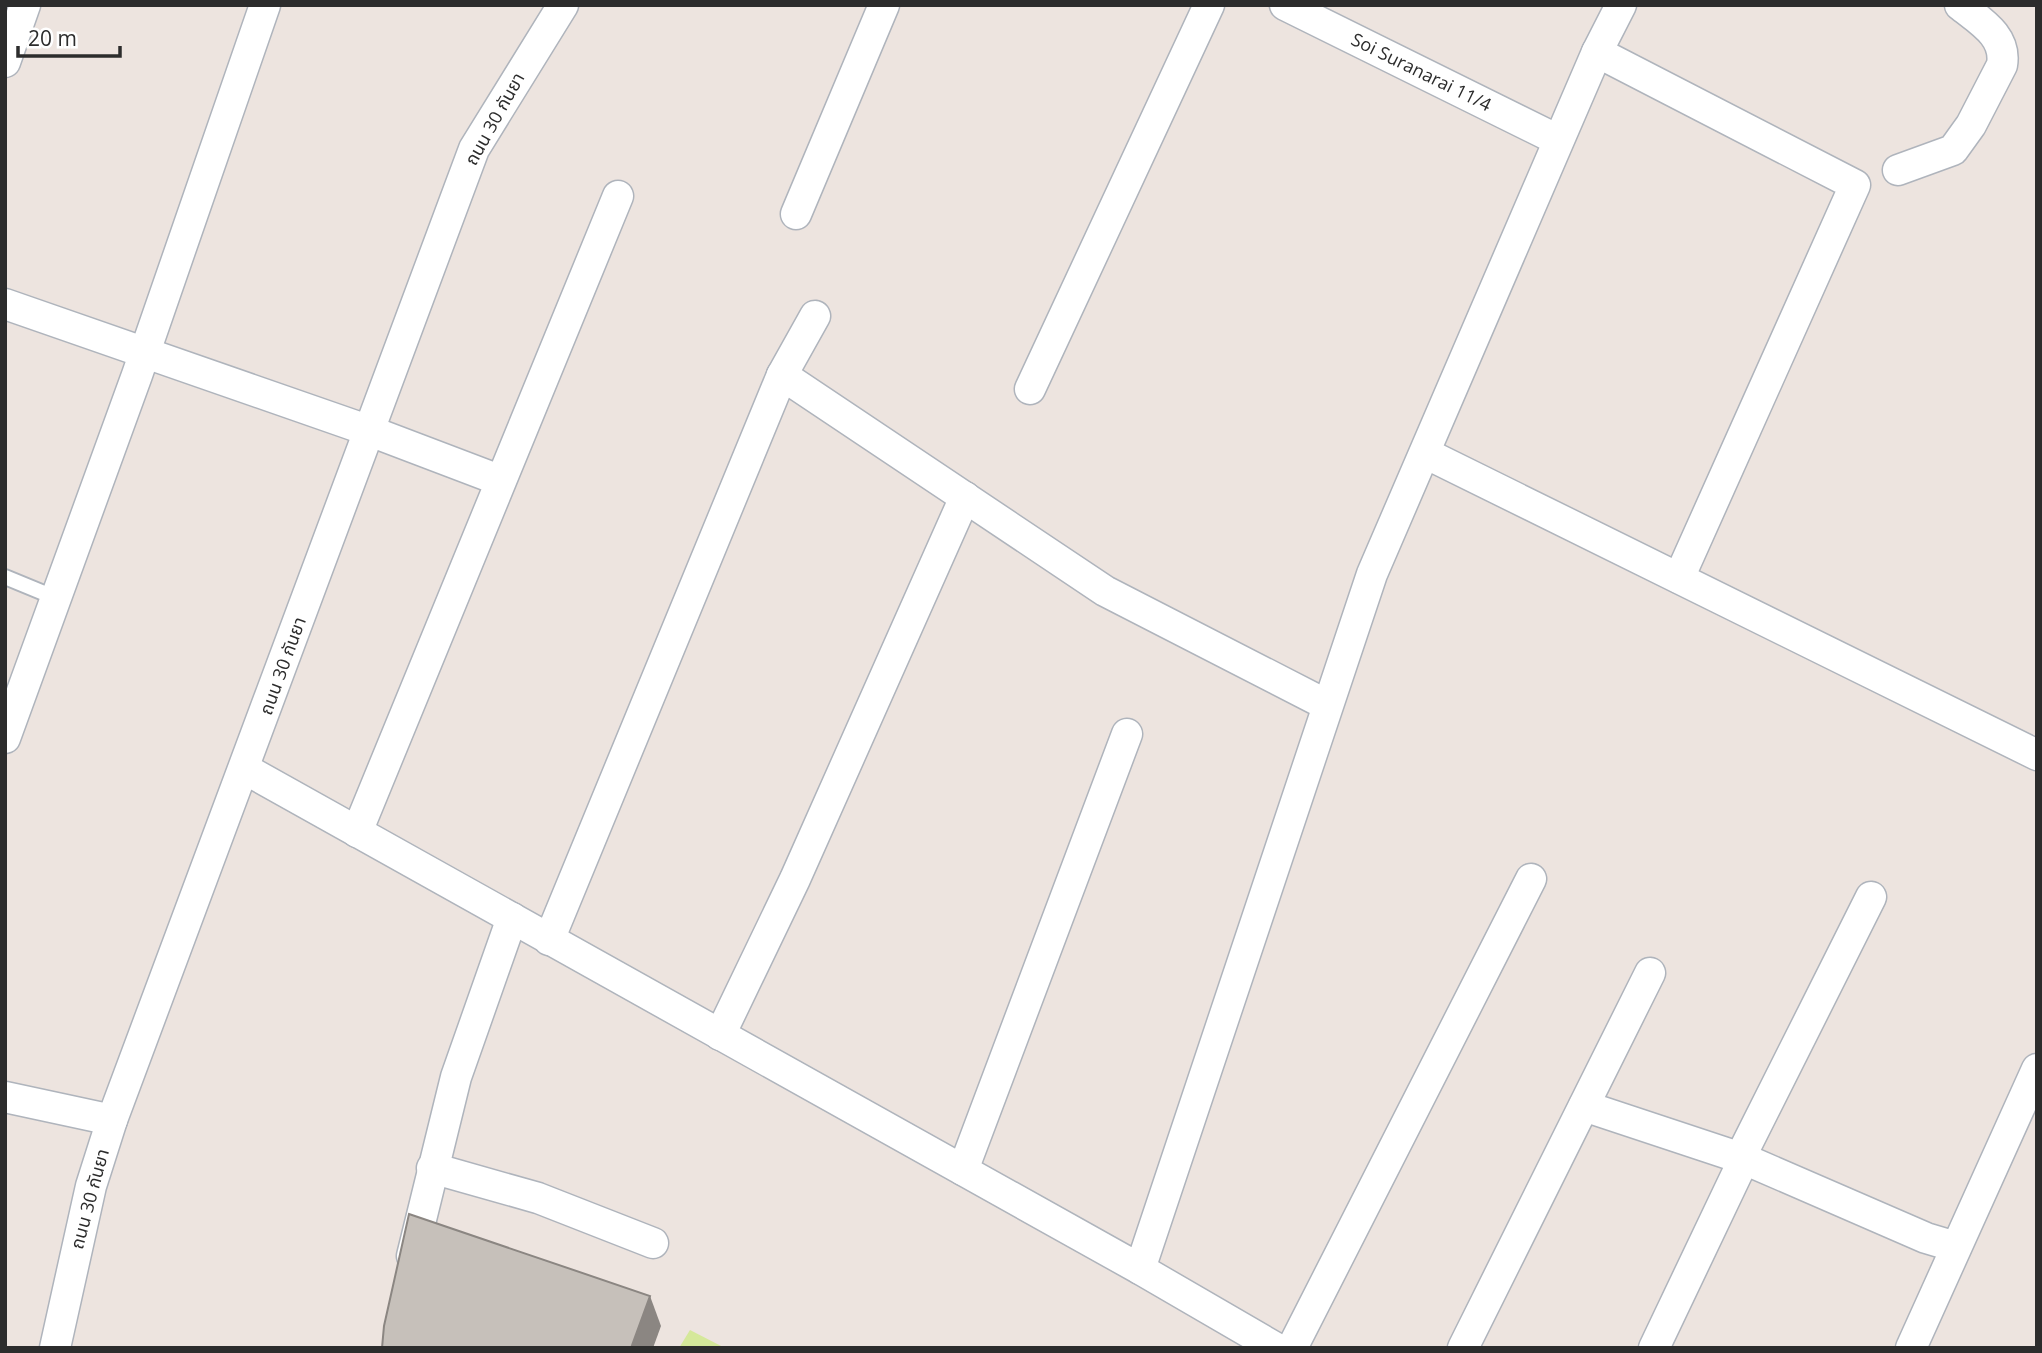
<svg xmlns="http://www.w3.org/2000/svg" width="2042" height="1353" viewBox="0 0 2042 1353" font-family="'Open Sans','Noto Sans Thai',sans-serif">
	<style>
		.pitch { fill: #d5e89a }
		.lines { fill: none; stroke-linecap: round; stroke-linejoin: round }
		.lane-casing { stroke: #afb4bc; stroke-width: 18 }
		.street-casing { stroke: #afb4bc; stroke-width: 33 }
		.lane { stroke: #fff; stroke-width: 14 }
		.street { stroke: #fff; stroke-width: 30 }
		.shaded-wall { fill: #8b8682 }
		.building { fill: #c6c0ba; stroke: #8b8682; stroke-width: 2 }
		.labels { text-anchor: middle; stroke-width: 5; stroke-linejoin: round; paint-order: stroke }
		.street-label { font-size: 18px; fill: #2c2c2c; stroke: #fff }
	</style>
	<rect width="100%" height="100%" fill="#ede4df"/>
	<path class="pitch" d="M690 1330 725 1348H679Z"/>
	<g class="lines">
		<g class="lane-casing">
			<path id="lane" d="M5 577 56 598"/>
		</g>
		<g class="street-casing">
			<g id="street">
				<path id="s1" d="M1285 5 1558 140"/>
				<path d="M1597 52 1855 185 1679 578"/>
				<path d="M5 62 25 5"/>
				<path d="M1898 170 1953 150 1971 125 2002 65C2007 36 1980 21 1960 5"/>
				<path d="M796 214 884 5"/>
				<path d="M5 304 370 431 499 480"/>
				<path d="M782 375 1105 591 1327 705"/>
				<path d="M1030 389 1209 5"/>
				<path d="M1425 453 2037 755"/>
				<path d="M5 738 137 375 265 5"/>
				<path d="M245 769 1140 1269 1372 574 1597 52 1621 5"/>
				<path d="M357 832 618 196"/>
				<path d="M549 940 782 375 815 316"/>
				<path d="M720 1035 795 879 965 497"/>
				<path d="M5 1097 112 1120"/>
				<path d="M1584 1106 1744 1159 1926 1238 1956 1247"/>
				<path d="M1740 1158 1871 897"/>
				<path d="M432 1168 538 1198 653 1243"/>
				<path d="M963 1170 1127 734"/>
				<path d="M412 1256 456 1077 512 918"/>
				<path d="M1140 1269 1276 1348"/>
				<path d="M55 1348 91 1186 112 1120 474 149 563 5"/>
				<path d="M1292 1348 1531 879"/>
				<path d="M1463 1348 1650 973"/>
				<path d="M1654 1348 1744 1159"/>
				<path d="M1911 1348 2037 1069"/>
			</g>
		</g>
		<use href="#lane" class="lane"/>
		<use href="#street" class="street"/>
	</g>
	<path class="shaded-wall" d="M650 1296 661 1326 653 1348H631Z"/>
	<path class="building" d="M409 1214 650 1296 631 1348H382L384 1326Z"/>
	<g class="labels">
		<g class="street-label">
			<text dy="6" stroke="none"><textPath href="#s1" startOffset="152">Soi Suranarai 11/4</textPath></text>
			<text transform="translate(495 119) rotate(-61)" y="6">ถนน 30 กันยา</text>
			<text transform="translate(283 666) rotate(-70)" y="6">ถนน 30 กันยา</text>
			<text transform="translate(90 1199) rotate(-75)" y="6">ถนน 30 กันยา</text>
		</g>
	</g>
	<rect width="2042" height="1353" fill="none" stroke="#2c2c2c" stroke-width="14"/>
	<path d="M18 46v10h102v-10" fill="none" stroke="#2c2c2c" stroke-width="3.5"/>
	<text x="28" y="46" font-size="21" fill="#2c2c2c" stroke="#ffffff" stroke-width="5" paint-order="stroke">20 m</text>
</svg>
